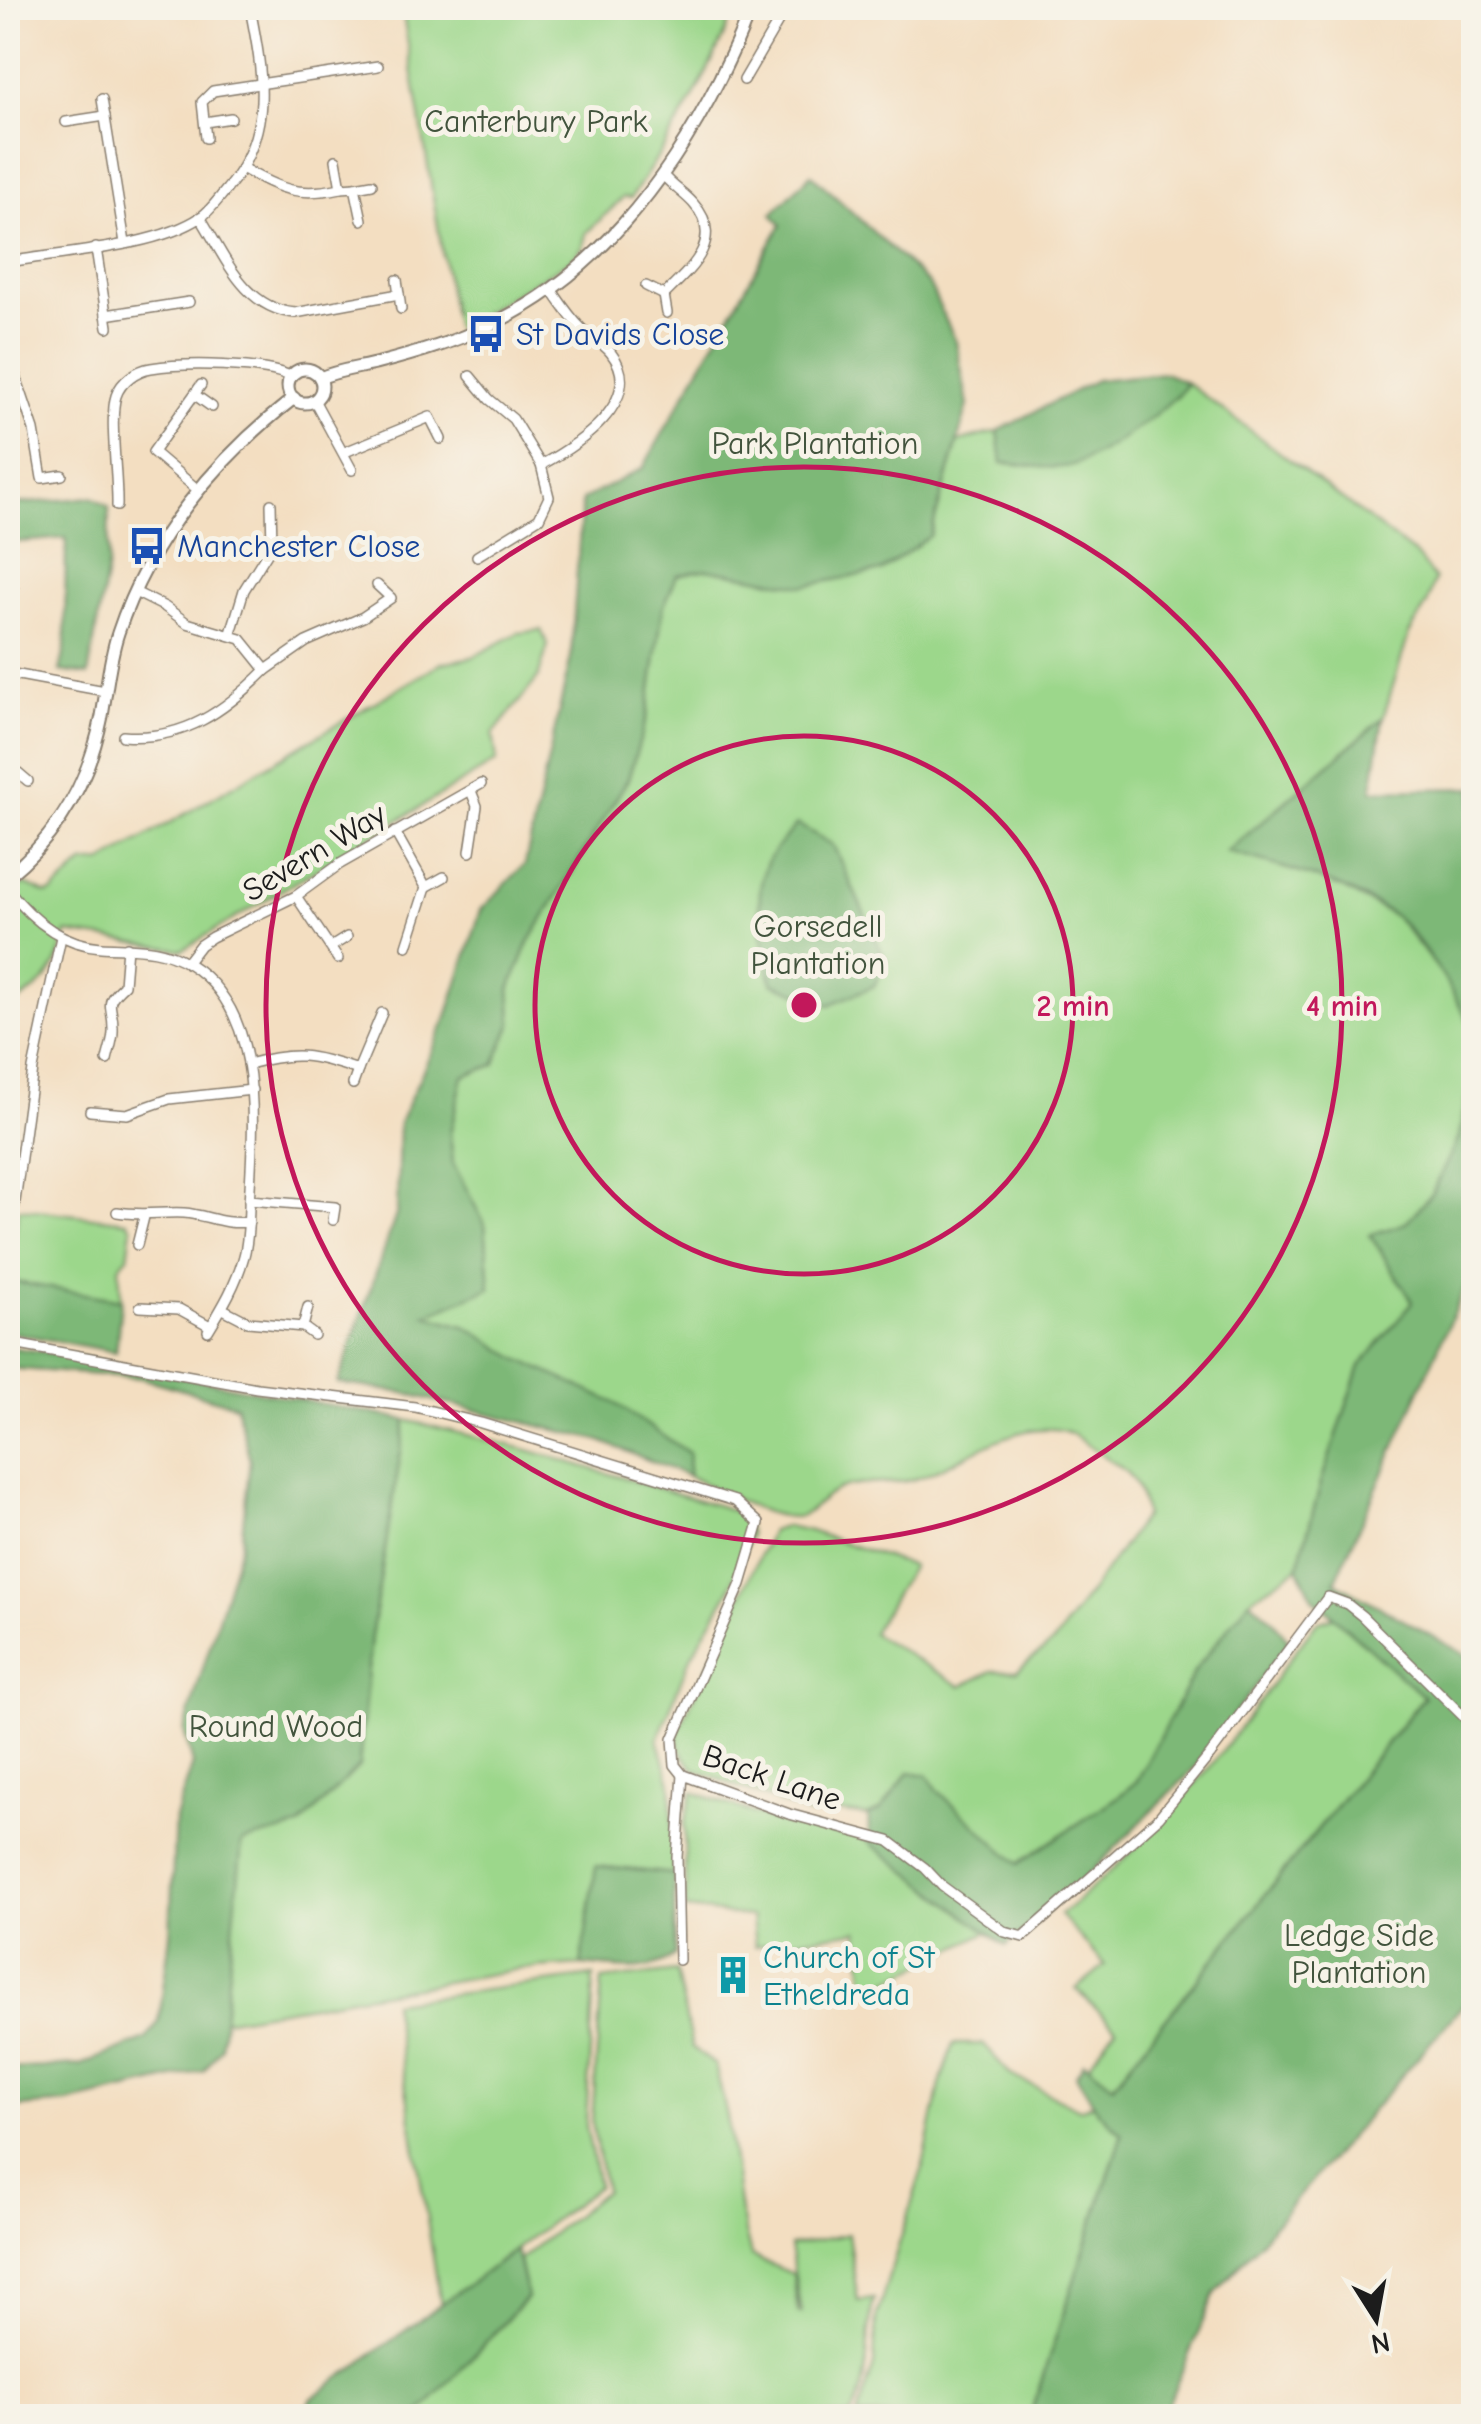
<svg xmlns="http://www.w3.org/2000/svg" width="1481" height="2424" viewBox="0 0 1481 2424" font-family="'Comic Neue',sans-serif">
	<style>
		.green { fill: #9cd78b; stroke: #5c7a54; stroke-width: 2.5 }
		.forest { fill: #7db877; stroke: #4c6a4a; stroke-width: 2.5 }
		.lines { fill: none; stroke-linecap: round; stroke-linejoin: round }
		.minor-casing { stroke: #887d6e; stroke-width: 12 }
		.tertiary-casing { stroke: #887d6e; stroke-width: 15 }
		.minor { stroke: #fff; stroke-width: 9 }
		.tertiary { stroke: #fff; stroke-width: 11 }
		.ring { fill: none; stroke: #c2185b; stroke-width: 5 }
		.labels { text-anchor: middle; stroke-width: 10; stroke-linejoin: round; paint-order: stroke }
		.park-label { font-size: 32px; fill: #42543d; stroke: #f7f3e8 }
		.transit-label { font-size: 32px; fill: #164399; stroke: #f7f3e8; text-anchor: start }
		.street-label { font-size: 32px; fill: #1c1c1c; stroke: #f7f3e8 }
		.culture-label { font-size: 32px; fill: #0d838f; stroke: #f7f3e8; text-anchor: start }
		.centre { fill: #c2185b; stroke: #f7f3e8; stroke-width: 5 }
		.ring-label { font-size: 30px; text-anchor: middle; font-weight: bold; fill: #c2185b; stroke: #f7f3e8; stroke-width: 10; stroke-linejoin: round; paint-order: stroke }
	</style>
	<rect width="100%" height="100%" fill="#f7f3e8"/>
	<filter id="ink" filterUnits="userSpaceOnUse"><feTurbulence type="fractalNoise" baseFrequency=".01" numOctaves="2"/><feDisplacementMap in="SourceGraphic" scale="20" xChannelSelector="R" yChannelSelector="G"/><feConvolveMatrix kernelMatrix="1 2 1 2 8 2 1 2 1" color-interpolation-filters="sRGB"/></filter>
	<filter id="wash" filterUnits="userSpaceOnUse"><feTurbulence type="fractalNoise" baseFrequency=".0048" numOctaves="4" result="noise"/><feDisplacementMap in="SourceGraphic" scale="40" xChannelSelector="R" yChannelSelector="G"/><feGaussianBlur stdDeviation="2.25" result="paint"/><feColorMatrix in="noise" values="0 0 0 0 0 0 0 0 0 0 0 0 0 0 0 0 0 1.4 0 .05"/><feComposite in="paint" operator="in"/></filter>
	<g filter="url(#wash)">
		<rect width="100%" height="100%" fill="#f3dec1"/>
		<g class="green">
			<path d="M402 8H735C709 77 672 136 631 198L624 197 586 233 583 247 572 259 455 330Z"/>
			<path d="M1187 383 1415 554 1435 579 1427 604 1409 634 1383 718 1228 851 1331 882 1396 917 1447 980 1473 1030V1061L1459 1137 1432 1193 1406 1223 1370 1235 1413 1302 1360 1366 1323 1476 1298 1567 1250 1600 1196 1669 1137 1781 1118 1797 1017 1864 940 1793 926 1775 909 1772 881 1810 868 1816 832 1811 811 1815 695 1770C683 1757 677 1749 678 1731L771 1531 787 1526 810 1531 912 1566 872 1633 961 1686 992 1671H1017L1055 1641 1145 1515C1137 1477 1131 1473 1097 1452 1088 1446 1075 1434 1065 1431 1017 1418 963 1461 921 1477 897 1486 870 1481 846 1487 823 1492 811 1517 794 1517 764 1518 716 1488 688 1476V1453L516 1358 467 1327 424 1315 490 1287 485 1225 453 1164 450 1134 463 1076 494 1065 512 1023 510 989 529 942 628 779 647 717 663 608 677 575 707 569 803 586 930 536 958 442 998 431 1003 463 1176 398Z"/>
			<path d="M541 630 548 645 538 678 493 734 497 761 182 950 67 933C56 976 44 985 8 1008V893L25 884 47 894 53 892 83 864 103 862 442 663 473 657 518 633Z"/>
			<path d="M18 1208 127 1221 132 1228 128 1257 119 1267 121 1300 9 1281Z"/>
			<path d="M406 1420 521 1448 736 1511 745 1517 750 1535 729 1591 689 1660 658 1739 671 1783 674 1874 597 1867 581 1965 520 1969 224 2020 241 1842 299 1827 359 1766 371 1636Z"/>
			<path d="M1335 1616 1424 1696 1112 2086 1087 2067 1116 2028 1076 1989 1105 1965 1060 1915C1114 1871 1162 1823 1207 1770 1246 1723 1280 1670 1317 1622Z"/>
			<path d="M693 1792 788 1825 858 1837 870 1843 989 1931 866 1992 858 1931 755 1946 752 1917 686 1909 684 1824Z"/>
			<path d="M676 1971 692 2047 715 2065 727 2116 740 2212 751 2256 793 2274 798 2313H801L790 2246 848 2234 858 2301 874 2299C863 2343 874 2371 851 2416H417L527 2298 519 2260 605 2191 592 2123 602 1980Z"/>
			<path d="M594 1976 586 2125 598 2186 441 2306 392 2002Z"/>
			<path d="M953 2044H983L1011 2075 1080 2109 1093 2103 1122 2134 1030 2416H857L874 2365 876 2318 922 2170 940 2085Z"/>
		</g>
		<g class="forest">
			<path d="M811 174 929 284 956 342 968 405 930 536 881 571 803 586 707 569 677 575 663 608 647 717 628 779 529 942 510 989 512 1023 494 1065 463 1076 450 1134 453 1163 485 1225 490 1288 426 1315 467 1327 516 1358 613 1402 689 1453 688 1476 598 1440 404 1393 338 1383 397 1212 399 1123 446 1020 481 910 525 864 571 657 582 500 643 468 781 225 772 214Z"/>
			<path d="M1165 373 1187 383C1165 412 1107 452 1073 465 1054 471 1022 464 1002 463L998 431 1096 380Z"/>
			<path d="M92 497 109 507 108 565 88 675 60 671 65 649 66 538 8 543V505Z"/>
			<path d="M1383 718 1372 790 1473 788V1030C1457 999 1421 935 1393 915 1344 881 1284 868 1227 852Z"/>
			<path d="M797 824 833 845 886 961 874 986 829 1005 772 983C764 945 751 900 767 863 773 849 787 836 797 824Z"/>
			<path d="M1473 1061V1269L1335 1582 1473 1659V1993L1214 2295 1163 2416H1030L1122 2134 1099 2112 1076 2075 1084 2062 1113 2085 1424 1697 1313 1598 1298 1567 1323 1476 1360 1366 1413 1302 1370 1235 1406 1223 1432 1193 1459 1137Z"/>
			<path d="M9 1281 121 1300 116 1352 8 1332Z"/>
			<path d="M8 1347 81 1357 406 1420 371 1636 359 1766 299 1827 242 1842 221 2047 204 2071 67 2103 8 2108V2069L80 2065 146 2039 159 2021 170 1935 175 1818 193 1764 184 1731 241 1543 250 1460 236 1405 141 1378 8 1368Z"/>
			<path d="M1250 1600 1271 1618 1289 1641 1194 1769 1072 1891 1006 1946 870 1843 868 1816 881 1810 909 1772 927 1775 940 1793 1018 1864 1118 1797 1137 1781 1196 1669Z"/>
			<path d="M596 1866 674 1874 675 1955C651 1976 611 1967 581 1965Z"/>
			<path d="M516 2250 527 2297 417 2416H302L311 2399Z"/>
		</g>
	</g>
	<g filter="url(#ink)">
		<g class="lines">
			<g class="minor-casing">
				<g id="minor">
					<path d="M744 80 786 8"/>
					<path d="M102 99 125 243"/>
					<path d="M66 122 105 116"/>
					<path d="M205 122 231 118"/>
					<path d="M206 138 202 102 213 91 378 66"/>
					<path d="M336 160 341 188 355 187 362 220"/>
					<path d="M244 169C280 190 299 197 341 188"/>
					<path d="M355 187 372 184"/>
					<path d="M200 217C225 256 244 309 295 313L399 294"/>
					<path d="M96 248 108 327"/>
					<path d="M8 262C60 253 158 247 201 217 211 210 219 198 227 189 274 133 263 74 250 8"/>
					<path d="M397 280 401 309"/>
					<path d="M646 286 664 295C691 269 726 239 693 203 684 193 672 186 663 175"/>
					<path d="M664 295 667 313"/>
					<path d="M106 315 189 302"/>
					<path d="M8 340 11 362 34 430 42 478 62 475"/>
					<path d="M470 376 489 399 513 419 541 465"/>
					<path d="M195 395 212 407"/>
					<path d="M314 400 352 470"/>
					<path d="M345 452 430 417 441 439"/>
					<path d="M198 490 153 452 201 385"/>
					<path d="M117 506C118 479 109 417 116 396 121 381 137 370 151 368 183 363 264 363 292 377"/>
					<path d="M477 556 539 518 549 497 541 465C576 446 648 400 611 353 602 342 589 337 580 327 569 316 560 302 551 289"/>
					<path d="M135 592 165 607 187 623 241 639 266 670 306 642 363 617 391 598 377 585"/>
					<path d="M8 617 14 590"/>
					<path d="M231 633 244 590 272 545 271 504"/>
					<path d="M8 673 105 691"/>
					<path d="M123 736C184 741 225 711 266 670"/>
					<path d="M8 764 28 781"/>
					<path d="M395 832 426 887 407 946"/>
					<path d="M470 852 477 806 471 791"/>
					<path d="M426 887 444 877"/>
					<path d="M8 889C31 919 61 944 101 947 133 949 161 946 189 964 262 1009 254 1114 250 1188 248 1210 250 1234 244 1256 237 1283 222 1308 208 1331"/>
					<path d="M296 896 338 959"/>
					<path d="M331 947 347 937"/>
					<path d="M187 962 200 945 212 937 296 896 340 864 481 784"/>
					<path d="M107 1060C109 1050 114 1038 113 1028 113 1003 102 1005 124 985L127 947"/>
					<path d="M248 1064C295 1051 312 1054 358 1070L353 1084"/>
					<path d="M358 1070 382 1013"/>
					<path d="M90 1111 127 1114 169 1099 252 1090"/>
					<path d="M249 1200 335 1207 333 1220"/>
					<path d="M117 1212C142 1216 160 1212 184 1213 208 1215 221 1225 249 1222"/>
					<path d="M137 1245 144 1217"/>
					<path d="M8 1253 33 1069 61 937"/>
					<path d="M140 1307 179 1309 210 1326"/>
					<path d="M223 1309 248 1322 303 1327 314 1335"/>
					<path d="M303 1327 308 1307"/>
					<path d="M8 1343 257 1388 415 1407 481 1423 735 1501 759 1523 741 1584 673 1739 675 1765 683 1775 789 1814 889 1841 925 1868 942 1886 1005 1932 1023 1937 1159 1817 1210 1755 1328 1597 1347 1604 1362 1616 1474 1727"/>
					<path d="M679 1960 677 1857 683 1775"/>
				</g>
			</g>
			<g class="tertiary-casing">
				<g id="tertiary">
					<circle cx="305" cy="386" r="17"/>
					<path d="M320 378C338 370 359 368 379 363 414 354 449 344 481 329 591 282 668 182 720 78 731 55 743 32 750 8"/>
					<path d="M8 876C60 834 89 781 102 716 107 688 109 660 118 633 149 539 216 459 294 398"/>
				</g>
			</g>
			<use href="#minor" class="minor"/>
			<use href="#tertiary" class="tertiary"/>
		</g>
	</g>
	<g class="ring">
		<circle cx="804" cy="1005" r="269"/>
		<circle cx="804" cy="1005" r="538"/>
	</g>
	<defs>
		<g id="bus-bare" transform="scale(3)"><path d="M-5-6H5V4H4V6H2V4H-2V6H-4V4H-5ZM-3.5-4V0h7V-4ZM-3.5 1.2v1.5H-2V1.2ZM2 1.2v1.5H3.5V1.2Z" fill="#1a4fb4" stroke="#f7f3e8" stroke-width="2.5" paint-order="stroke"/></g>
		<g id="building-bare" transform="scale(3)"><path d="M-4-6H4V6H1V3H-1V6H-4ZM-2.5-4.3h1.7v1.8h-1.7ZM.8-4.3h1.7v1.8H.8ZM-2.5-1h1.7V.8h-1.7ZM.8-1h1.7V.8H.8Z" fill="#0f9aa8" stroke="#f7f3e8" stroke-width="2.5" paint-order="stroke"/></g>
	</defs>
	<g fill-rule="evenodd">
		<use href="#bus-bare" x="486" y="334"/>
		<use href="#bus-bare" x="147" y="546"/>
		<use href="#building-bare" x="733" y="1975"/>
	</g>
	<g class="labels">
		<g class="park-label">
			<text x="536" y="132">Canterbury Park</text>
			<text x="815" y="454">Park Plantation</text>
			<text x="818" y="937">Gorsedell<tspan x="818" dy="37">Plantation</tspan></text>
			<text x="276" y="1737">Round Wood</text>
			<text x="1359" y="1946">Ledge Side<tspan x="1359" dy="37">Plantation</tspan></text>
		</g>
		<g class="transit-label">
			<text x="516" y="345">St Davids Close</text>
			<text x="177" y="557">Manchester Close</text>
		</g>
		<g class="street-label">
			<text transform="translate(314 852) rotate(-31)" y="11">Severn Way</text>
			<text transform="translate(772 1777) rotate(19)" y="11">Back Lane</text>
		</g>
		<g class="culture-label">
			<text x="763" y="1968">Church of St<tspan x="763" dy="37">Etheldreda</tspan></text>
		</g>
	</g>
	<circle cx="804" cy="1005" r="15" class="centre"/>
	<g class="ring-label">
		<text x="1073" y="1016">2 min</text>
		<text x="1342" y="1016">4 min</text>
	</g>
	<rect width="1481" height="2424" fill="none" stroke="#f7f3e8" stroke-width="40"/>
	<g transform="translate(1376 2319) rotate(169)" stroke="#f7f3e8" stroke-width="8" paint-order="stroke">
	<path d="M0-8L18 38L0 25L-18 38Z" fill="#1c1c1c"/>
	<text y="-15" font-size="28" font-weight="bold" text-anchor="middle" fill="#1c1c1c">N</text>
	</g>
</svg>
